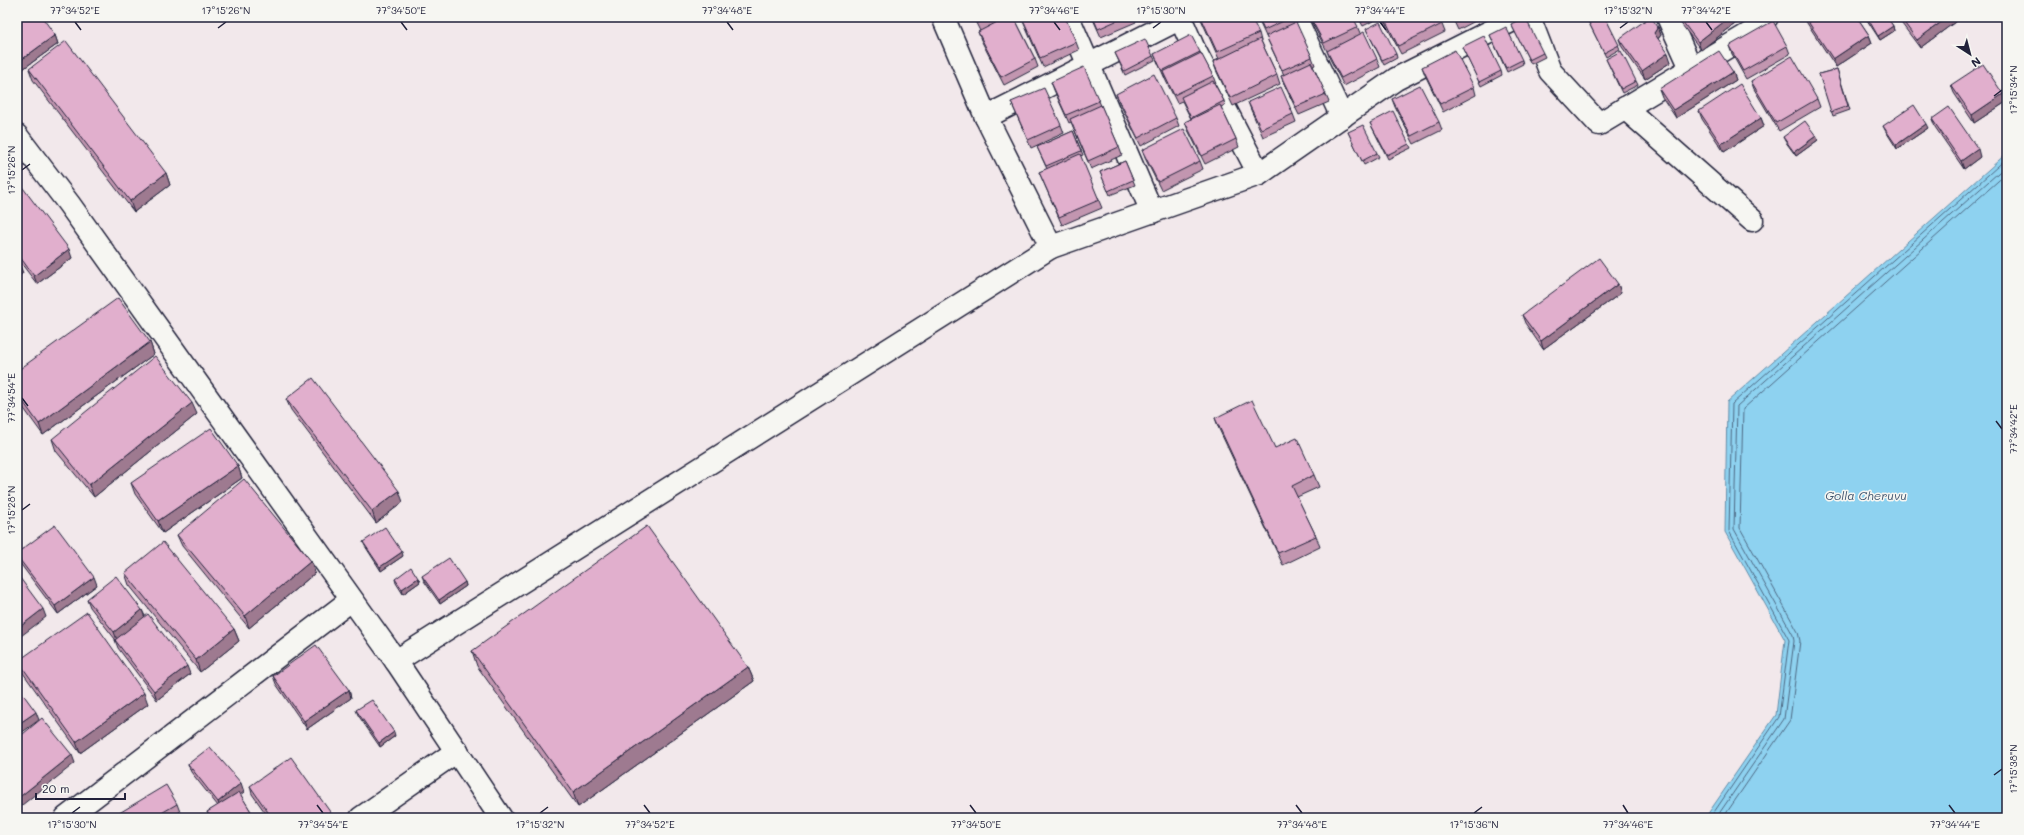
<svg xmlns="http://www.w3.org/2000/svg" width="2024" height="835" viewBox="0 0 2024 835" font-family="Mali,sans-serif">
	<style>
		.water { fill: #8ed2f0; stroke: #638ca8 }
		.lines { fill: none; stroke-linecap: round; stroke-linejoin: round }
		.shore { stroke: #4d6883; stroke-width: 1 }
		.minor-casing { stroke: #22223b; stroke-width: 25 }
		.tertiary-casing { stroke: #22223b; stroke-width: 25 }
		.minor { stroke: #f6f6f2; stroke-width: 22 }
		.tertiary { stroke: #f6f6f2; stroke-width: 22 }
		.wall { fill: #c296b0; stroke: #22223b }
		.shaded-wall { fill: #9e7a90; stroke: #22223b }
		.building { fill: #e1afcd; stroke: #22223b }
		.ticks { fill: none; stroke: #22223b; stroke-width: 1.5 }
		.labels { text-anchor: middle; stroke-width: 3; stroke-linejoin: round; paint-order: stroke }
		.water-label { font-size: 12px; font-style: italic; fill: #425771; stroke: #f6f6f2 }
		.neatline { fill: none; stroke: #22223b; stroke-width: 1.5 }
		.ticks-label { font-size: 10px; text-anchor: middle; fill: #22223b }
	</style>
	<rect width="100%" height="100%" fill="#f2e8eb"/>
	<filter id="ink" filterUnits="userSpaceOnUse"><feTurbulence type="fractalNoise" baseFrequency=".025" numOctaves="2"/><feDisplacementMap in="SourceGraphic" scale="8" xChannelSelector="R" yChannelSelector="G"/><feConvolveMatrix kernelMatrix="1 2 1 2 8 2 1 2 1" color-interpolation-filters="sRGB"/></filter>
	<g filter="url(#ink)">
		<path class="water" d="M2007 153V818H1705L1776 715 1785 640 1725 532 1727 402Z"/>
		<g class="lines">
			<g class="shore">
				<path d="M1710 818 1779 717 1789 640 1729 531 1732 404 2007 158"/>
				<path d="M1716 818 1784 719 1794 641 1793 635 1734 529 1737 406 2007 165"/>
				<path d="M1723 818 1790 720 1800 641 1798 632 1740 528 1743 409 2007 173"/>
			</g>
			<g class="minor-casing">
				<g id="minor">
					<path d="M1068 17 1152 212"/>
					<path d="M1180 17 1193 47 1259 174"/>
					<path d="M1295 17 1342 117"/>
					<path d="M1529 17 1550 71 1599 124 1759 28 1767 17"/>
					<path d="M1668 17 1691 68"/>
					<path d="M1625 108 1752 220"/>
					<path d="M986 117 1183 17"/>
					<path d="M1051 247 1259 174 1396 79 1519 17"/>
					<path d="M396 661 1051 247 986 117 943 17"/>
					<path d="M66 818 351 600"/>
					<path d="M361 818 457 751"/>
				</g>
			</g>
			<g class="tertiary-casing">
				<path id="tertiary" d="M17 136 69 204 396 661 501 818"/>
			</g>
			<use href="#minor" class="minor"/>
			<use href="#tertiary" class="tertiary"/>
		</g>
		<g class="wall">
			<path d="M973 17H1014L1035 59 1038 67 1004 85 981 40 978 32 980 31Z"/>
			<path d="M1021 17 1076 42 1079 50 1043 67Z"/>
			<path d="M1092 17H1134L1136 22 1101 37Z"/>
			<path d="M1139 17H1146L1140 20Z"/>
			<path d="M1200 17 1259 33 1261 41 1277 75 1280 84 1233 106 1216 70 1213 62 1219 59Z"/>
			<path d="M1257 17H1293L1295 23 1312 57 1315 65 1313 66 1329 102 1299 115 1284 84 1281 76 1284 75Z"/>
			<path d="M1309 17H1353L1360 33 1377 59 1380 67 1344 86 1330 59 1327 51Z"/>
			<path d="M1358 17H1376L1377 19 1363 26Z"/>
			<path d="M1382 17H1439L1445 32 1401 54Z"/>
			<path d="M1452 17H1476L1477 20 1458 30Z"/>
			<path d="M1483 17H1488L1484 19Z"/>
			<path d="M1586 17H1605L1620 49 1606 57Z"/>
			<path d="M1676 17H1744L1701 50Z"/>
			<path d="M1803 17H1857L1869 35 1872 43 1836 67Z"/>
			<path d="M1865 17H1887L1893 26 1894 31 1880 40Z"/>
			<path d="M1900 17H1953L1955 22 1920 48 1902 24Z"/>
			<path d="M17 18 55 35 58 44 20 71 17 67Z"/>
			<path d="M1511 24 1543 53 1545 57 1531 64Z"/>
			<path d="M1658 27 1661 35 1658 39 1671 62 1645 79 1622 47 1619 39Z"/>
			<path d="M1366 29 1396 54 1397 58 1384 65Z"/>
			<path d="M1490 35 1522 60 1523 64 1507 72Z"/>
			<path d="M1729 46H1787L1790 54 1746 79 1732 54Z"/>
			<path d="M1462 47 1501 71 1502 75 1481 86Z"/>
			<path d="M1200 52 1213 76 1216 84H1215L1224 101 1225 105 1221 107 1236 139 1239 147 1205 164 1188 130 1185 122 1191 119 1182 101 1177 103 1166 81 1154 54Z"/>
			<path d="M1115 53 1153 56 1155 60 1125 75Z"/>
			<path d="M1606 59 1636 81 1638 85 1622 93Z"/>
			<path d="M1422 67 1474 87 1476 95 1443 112 1425 75Z"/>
			<path d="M29 69 166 173 170 185 134 212 33 80Z"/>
			<path d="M1837 69 1850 110 1833 116 1819 74Z"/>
			<path d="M1733 72 1736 80 1676 118 1662 97 1659 89Z"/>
			<path d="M1751 81 1817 99 1820 107 1779 131 1754 89Z"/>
			<path d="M1051 82 1099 101 1119 147 1122 155 1091 169 1071 122 1069 123 1054 90Z"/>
			<path d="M1951 85 2006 102 1974 123 1954 93Z"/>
			<path d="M1116 94 1176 118 1179 126 1141 146 1119 102Z"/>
			<path d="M1392 99 1439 122 1442 130 1414 144 1395 107Z"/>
			<path d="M1011 102 1061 125 1064 133 1031 148Z"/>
			<path d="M1248 102 1293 114 1296 122 1263 137 1251 110Z"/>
			<path d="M1699 111 1761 118 1764 126 1724 152 1702 119Z"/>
			<path d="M1932 119 1980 157 1964 169 1935 127Z"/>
			<path d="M1370 123 1409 144 1411 148 1388 159Z"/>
			<path d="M1883 126 1928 128 1897 149 1885 130Z"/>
			<path d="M1073 131 1083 155 1080 156 1102 208 1062 225 1039 172 1047 169 1037 147Z"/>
			<path d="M1348 132 1377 153 1379 157 1364 165Z"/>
			<path d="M1816 136 1818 140 1796 156 1785 141 1783 137Z"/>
			<path d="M1142 150 1200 161 1203 169 1161 190 1145 158Z"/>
			<path d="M1125 161 1135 185 1110 195 1100 172Z"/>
			<path d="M17 181 72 258 37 284 17 258Z"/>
			<path d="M1618 284 1621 293 1543 349 1525 323 1522 315Z"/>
			<path d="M150 342 154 354 43 435 17 399V371Z"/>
			<path d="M286 399 403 502 376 523 291 410Z"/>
			<path d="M197 414 94 497 56 451 52 439Z"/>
			<path d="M1215 418 1275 448 1314 475 1319 487 1297 497 1316 536 1320 547 1283 565 1219 429Z"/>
			<path d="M238 466 242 478 163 533 135 494 131 483Z"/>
			<path d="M177 535 311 561 315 573 249 628 182 546Z"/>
			<path d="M363 542 403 556 381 571 365 546Z"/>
			<path d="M17 553 97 585 58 614 19 562 17 557Z"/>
			<path d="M125 573 234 629 239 641 200 672 129 585Z"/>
			<path d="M422 576 465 582 466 586 440 604 424 581Z"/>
			<path d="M418 578 420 582 403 594 396 583 395 579Z"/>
			<path d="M87 599 142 610 145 616 190 674 157 700 118 648 115 640V639L90 607Z"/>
			<path d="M472 651 748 667 754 681 578 807 477 666Z"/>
			<path d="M18 661 148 704 80 753 23 673Z"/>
			<path d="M273 676 349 690 351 698 307 729 276 684Z"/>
			<path d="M356 710 395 736 380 747 358 715Z"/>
			<path d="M188 764 244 792 240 794 255 818H209L207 812 218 806 191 772Z"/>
			<path d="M250 786 333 816 334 818H269L252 794Z"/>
			<path d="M177 804 180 812 170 818H117L116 815Z"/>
		</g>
		<g class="shaded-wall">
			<path d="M1730 17H1744L1701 50 1698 42Z"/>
			<path d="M1948 17H1953L1955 22 1920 48 1917 40Z"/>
			<path d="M1893 26 1894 31 1880 40 1878 36Z"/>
			<path d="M1658 27 1661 35 1656 41 1654 33Z"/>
			<path d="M55 35 58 44 20 71 17 63Z"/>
			<path d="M1869 35 1872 43 1836 67 1833 59Z"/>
			<path d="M1668 53 1671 62 1645 79 1642 71Z"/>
			<path d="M1733 72 1736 80 1676 118 1673 110Z"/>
			<path d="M2003 94 2006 102 1974 123 1972 115Z"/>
			<path d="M1761 118 1764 126 1724 152 1721 144Z"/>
			<path d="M1926 124 1928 128 1897 149 1896 145Z"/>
			<path d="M1816 136 1818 140 1796 156 1794 152Z"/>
			<path d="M1978 149 1980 157 1964 169 1961 161Z"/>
			<path d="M166 173 170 185 134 212 130 201Z"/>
			<path d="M69 249 72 258 37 284 34 276Z"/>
			<path d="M20 265 23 273 17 278V267Z"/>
			<path d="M1618 284 1621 293 1543 349 1541 341Z"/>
			<path d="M150 342 154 354 43 435 39 424Z"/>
			<path d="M192 403 197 414 94 497 89 485Z"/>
			<path d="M238 466 242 478 163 533 158 521Z"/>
			<path d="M399 491 403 502 376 523 372 511Z"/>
			<path d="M402 552 403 556 381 571 380 567Z"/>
			<path d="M311 561 315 573 249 628 245 616Z"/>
			<path d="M94 577 97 585 58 614 55 606Z"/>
			<path d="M418 578 420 582 403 594 402 589Z"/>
			<path d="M465 582 466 586 440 604 439 600Z"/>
			<path d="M43 609 46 617 17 639V629Z"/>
			<path d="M142 610 145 618 117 640 114 632Z"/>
			<path d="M234 629 239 641 200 672 196 660Z"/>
			<path d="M187 666 190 674 157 700 154 691Z"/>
			<path d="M748 667 754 681 578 807 573 792Z"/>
			<path d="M349 690 351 698 307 729 304 721Z"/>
			<path d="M144 693 148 704 80 753 76 742Z"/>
			<path d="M36 712 39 720 17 736V725Z"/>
			<path d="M394 732 395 736 380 747 379 743Z"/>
			<path d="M72 755 75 763 17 809V799Z"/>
			<path d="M241 783 244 792 221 810 218 802Z"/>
		</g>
		<g class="building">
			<path d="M18 17H42L55 35 17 63V18Z"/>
			<path d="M974 17H991L977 23Z"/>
			<path d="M1007 17H1014L1035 59 1001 77 978 32Z"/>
			<path d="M1022 17H1065L1076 42 1040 58Z"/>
			<path d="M1093 17H1125L1098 29Z"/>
			<path d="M1201 17H1251L1259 33 1217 52Z"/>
			<path d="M1258 17H1292L1264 30Z"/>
			<path d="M1310 17H1353L1358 27 1324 43Z"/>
			<path d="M1359 17H1371L1361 22Z"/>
			<path d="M1384 17H1439L1442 24 1398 46Z"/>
			<path d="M1453 17H1465L1455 22Z"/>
			<path d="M1524 17H1525L1543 53 1529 60 1511 24Z"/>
			<path d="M1600 17H1605L1619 45 1604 53 1589 23Z"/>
			<path d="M1650 17H1651L1658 27 1654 33 1668 53 1642 71 1619 39Z"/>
			<path d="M1679 17H1730L1698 42Z"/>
			<path d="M1805 17H1857L1869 35 1833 59Z"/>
			<path d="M1867 17H1887L1893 26 1878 36Z"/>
			<path d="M1900 17H1948L1917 40Z"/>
			<path d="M1773 21 1787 46 1743 71 1729 46Z"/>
			<path d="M1296 22 1312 57 1282 70 1266 36Z"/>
			<path d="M1380 22 1396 54 1382 60 1366 29Z"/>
			<path d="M1506 27 1522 60 1506 68 1490 35Z"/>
			<path d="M1364 32 1377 59 1341 78 1327 51Z"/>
			<path d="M1191 35 1200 52 1162 71 1154 54Z"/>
			<path d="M1484 36 1501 71 1479 82 1462 47Z"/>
			<path d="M1145 39 1153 56 1124 71 1115 53Z"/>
			<path d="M1260 39 1277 75 1230 98 1213 62Z"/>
			<path d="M66 41 166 173 130 201 29 69Z"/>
			<path d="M1455 50 1474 87 1440 104 1422 67Z"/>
			<path d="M1621 51 1636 81 1621 89 1606 59Z"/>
			<path d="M1719 51 1733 72 1673 110 1659 89Z"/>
			<path d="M2007 51V57L2004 53Z"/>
			<path d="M1201 53 1213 76 1174 95 1163 72Z"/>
			<path d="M1792 56 1817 99 1776 123 1751 81Z"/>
			<path d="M1311 62 1326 94 1296 107 1281 76Z"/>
			<path d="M1983 64 2003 94 1972 115 1951 85Z"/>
			<path d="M1084 67 1099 101 1066 115 1051 82Z"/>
			<path d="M1837 69 1848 106 1831 112 1819 74Z"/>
			<path d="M1154 74 1176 118 1138 138 1116 94Z"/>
			<path d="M1213 81 1224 101 1191 118 1181 97Z"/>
			<path d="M1740 84 1761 118 1721 144 1699 111Z"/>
			<path d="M1420 85 1439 122 1411 136 1392 99Z"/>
			<path d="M1281 87 1293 114 1261 129 1248 102Z"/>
			<path d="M1044 88 1061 125 1028 140 1011 102Z"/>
			<path d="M1101 105 1119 147 1088 161 1070 119Z"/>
			<path d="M1220 105 1236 139 1202 156 1185 122Z"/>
			<path d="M1914 105 1926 124 1896 145 1883 126Z"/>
			<path d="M1949 107 1978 149 1961 161 1932 119Z"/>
			<path d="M1393 111 1409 144 1387 155 1370 123Z"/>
			<path d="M1805 121 1816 136 1794 152 1783 137Z"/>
			<path d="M1363 125 1377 153 1362 161 1348 132Z"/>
			<path d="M1184 129 1200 161 1158 182 1142 150Z"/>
			<path d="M1073 131 1081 151 1046 166 1037 147Z"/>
			<path d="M1080 154 1099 200 1059 217 1039 172Z"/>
			<path d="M1125 161 1133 180 1108 191 1100 172Z"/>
			<path d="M17 180 69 249 34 276 17 253Z"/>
			<path d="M1599 258 1618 284 1541 341 1522 315Z"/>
			<path d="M17 261 20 265 17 267Z"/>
			<path d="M118 298 150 342 39 424 17 393V371Z"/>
			<path d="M155 356 192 403 89 485 52 439Z"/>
			<path d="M313 378 399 491 372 511 286 399Z"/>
			<path d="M1252 400 1275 448 1297 438 1314 475 1292 486 1316 536 1278 553 1215 418Z"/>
			<path d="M211 428 238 466 158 521 131 483Z"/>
			<path d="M244 479 311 561 245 616 177 535Z"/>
			<path d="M55 525 94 577 55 606 17 556V553Z"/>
			<path d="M647 526 748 667 573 792 472 651Z"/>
			<path d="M385 527 402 552 380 567 363 542Z"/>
			<path d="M163 542 234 629 196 660 125 573Z"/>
			<path d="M449 558 465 582 439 600 422 576Z"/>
			<path d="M411 567 418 578 402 589 395 579Z"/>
			<path d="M17 574 43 609 17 629Z"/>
			<path d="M116 576 142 610 114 632 87 599Z"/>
			<path d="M87 612 144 693 76 742 18 661Z"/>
			<path d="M148 614 187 666 154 691 115 640Z"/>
			<path d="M316 645 349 690 304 721 273 676Z"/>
			<path d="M17 686 36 712 17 725Z"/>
			<path d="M372 700 394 732 379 743 356 710Z"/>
			<path d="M42 718 72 755 17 799V739Z"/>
			<path d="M210 747 241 783 218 802 188 764Z"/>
			<path d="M291 757 333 816 331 818H272L250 786Z"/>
			<path d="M166 785 177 804 153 818H117L116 815Z"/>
			<path d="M239 792 255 818H211L207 812Z"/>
		</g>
	</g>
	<path class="ticks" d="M75 22 81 30M401 22 407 30M727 22 733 30M1054 22 1060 30M1380 22 1386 30M1706 22 1712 30M218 28 226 22M1153 28 1161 22M1620 28 1628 22M1994 96 2002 90M22 170 30 164M22 398 28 406M1996 421 2002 429M22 510 30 504M1994 775 2002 769M317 805 323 813M644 805 650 813M970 805 976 813M1296 805 1302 813M1623 805 1628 813M1949 805 1955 813M72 813 80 807M540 813 548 807M1474 813 1482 807"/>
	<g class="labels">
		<g class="water-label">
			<text x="1866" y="500">Golla Cheruvu</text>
		</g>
	</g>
	<rect width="2024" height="835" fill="none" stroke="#f6f6f2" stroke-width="44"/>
	<g transform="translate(1970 54) rotate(144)" stroke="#f6f6f2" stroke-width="3" paint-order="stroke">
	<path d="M0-3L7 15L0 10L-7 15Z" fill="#22223b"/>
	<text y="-6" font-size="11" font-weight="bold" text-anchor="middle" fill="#22223b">N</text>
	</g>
	<path d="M36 793v6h89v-6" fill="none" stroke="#22223b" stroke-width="2"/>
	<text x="42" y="793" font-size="12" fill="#22223b" stroke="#f6f6f2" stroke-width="3" paint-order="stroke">20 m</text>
	<rect x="22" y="22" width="1980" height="791" class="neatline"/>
	<g class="ticks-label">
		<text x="75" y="14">77°34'52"E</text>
		<text x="226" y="14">17°15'26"N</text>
		<text x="401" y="14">77°34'50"E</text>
		<text x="727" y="14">77°34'48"E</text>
		<text x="1054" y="14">77°34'46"E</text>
		<text x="1161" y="14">17°15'30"N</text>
		<text x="1380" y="14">77°34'44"E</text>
		<text x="1628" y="14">17°15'32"N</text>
		<text x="1706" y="14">77°34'42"E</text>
		<text transform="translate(2013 90) rotate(-90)" y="4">17°15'34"N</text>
		<text transform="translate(11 170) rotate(-90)" y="4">17°15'26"N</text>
		<text transform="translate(11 398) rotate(-90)" y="4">77°34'54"E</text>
		<text transform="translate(2013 429) rotate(-90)" y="4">77°34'42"E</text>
		<text transform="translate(11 510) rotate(-90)" y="4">17°15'28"N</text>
		<text transform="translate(2013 769) rotate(-90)" y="4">17°15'38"N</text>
		<text x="72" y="828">17°15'30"N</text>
		<text x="323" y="828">77°34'54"E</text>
		<text x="540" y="828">17°15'32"N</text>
		<text x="650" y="828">77°34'52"E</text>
		<text x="976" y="828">77°34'50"E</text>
		<text x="1302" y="828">77°34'48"E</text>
		<text x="1474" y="828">17°15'36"N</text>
		<text x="1628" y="828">77°34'46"E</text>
		<text x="1955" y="828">77°34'44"E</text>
	</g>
</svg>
